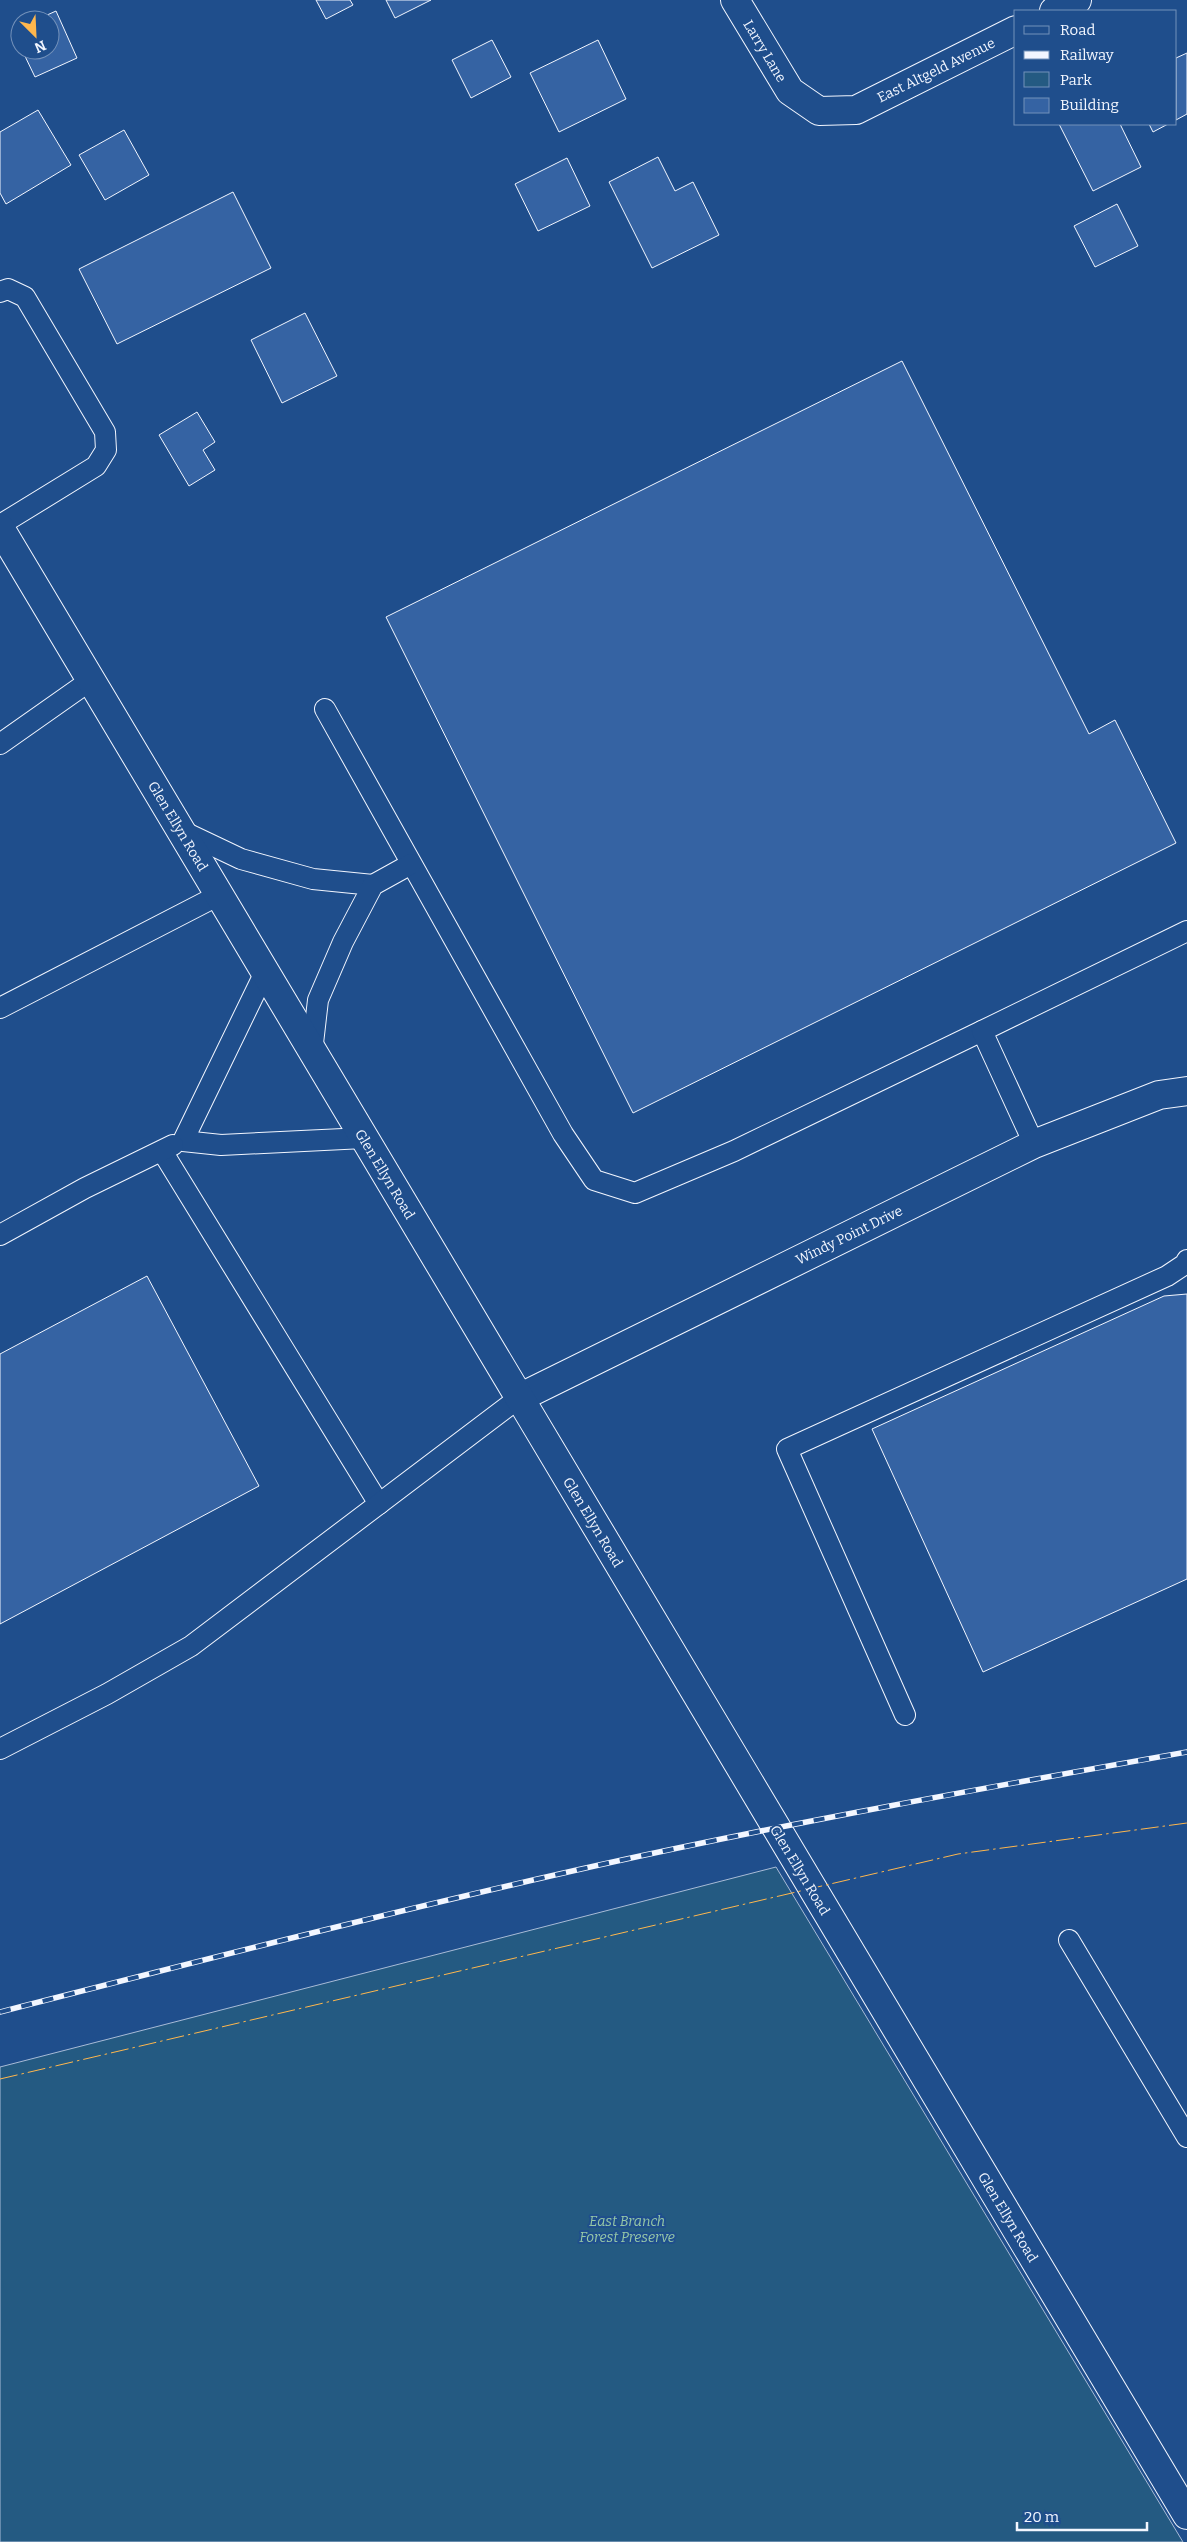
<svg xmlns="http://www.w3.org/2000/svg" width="1187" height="2542" viewBox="0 0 1187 2542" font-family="Bitter,serif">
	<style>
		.green { fill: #245a82; stroke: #a8bbd7 }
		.building { fill: #3563a3; stroke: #f2f6ff }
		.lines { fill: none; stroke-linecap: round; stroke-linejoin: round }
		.service-casing { stroke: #f2f6ff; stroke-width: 22 }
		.minor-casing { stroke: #f2f6ff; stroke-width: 30 }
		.tertiary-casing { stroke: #f2f6ff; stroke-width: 30 }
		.service { stroke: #1f4e8c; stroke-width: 20 }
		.minor { stroke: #1f4e8c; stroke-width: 28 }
		.tertiary { stroke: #1f4e8c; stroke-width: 28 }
		.rail-casing { stroke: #f2f6ff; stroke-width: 5.5 }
		.rail { stroke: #1f4e8c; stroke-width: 4; stroke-dasharray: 11; stroke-linecap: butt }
		.power { stroke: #ffb74d; stroke-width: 1; stroke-dasharray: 18 4 2.5 4; stroke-linecap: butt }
		.labels { text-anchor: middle; stroke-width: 4; stroke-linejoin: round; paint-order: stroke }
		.street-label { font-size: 14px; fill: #f2f6ff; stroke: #1f4e8c }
		.park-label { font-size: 14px; font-style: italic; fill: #97c8a6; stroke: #1f4e8c }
	</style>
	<rect width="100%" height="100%" fill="#1f4e8c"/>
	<path class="green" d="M776 1867 1183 2542H0V2067Z"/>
	<g class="building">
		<path d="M316 0H350L353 5 326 19Z"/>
		<path d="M386 0H431L395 18Z"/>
		<path d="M56 11 77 58 35 77 22 50H50V20H36Z"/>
		<path d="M20 27V44L14 30Z"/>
		<path d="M492 40 511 77 471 98 452 60Z"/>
		<path d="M598 40 626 99 559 132 530 73Z"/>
		<path d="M1187 53V114L1176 120V58Z"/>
		<path d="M38 110 71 165 6 204 0 193V132Z"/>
		<path d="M1059 124H1120L1141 167 1093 191Z"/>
		<path d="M1149 124H1168L1153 132Z"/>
		<path d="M124 130 149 175 105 200 79 155Z"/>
		<path d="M658 157 675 191 693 182 719 235 652 268 609 182Z"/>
		<path d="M567 158 590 206 538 231 515 184Z"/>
		<path d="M233 192 271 268 117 344 79 269Z"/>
		<path d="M1117 204 1138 246 1095 267 1074 226Z"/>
		<path d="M305 313 337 376 282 403 251 340Z"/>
		<path d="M902 361 1089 734 1115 720 1176 843 633 1113 386 617Z"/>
		<path d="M197 412 215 442 203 450 215 470 189 486 159 435Z"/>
		<path d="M147 1276 259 1486 0 1624V1354Z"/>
		<path d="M1187 1294V1579L983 1672 872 1429 1164 1296Z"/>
	</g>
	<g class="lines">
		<g class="service-casing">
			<g id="service">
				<path d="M0 292 8 289 25 297 105 432 106 450 96 466 0 525"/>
				<path d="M325 709 563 1134 594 1180 635 1193 734 1151 982 1031"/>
				<path d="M0 744 91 680"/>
				<path d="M180 830 241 859 313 879 373 885"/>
				<path d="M265 972 183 1141 221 1145 364 1138"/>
				<path d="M0 1008 219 895"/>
				<path d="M312 1052 318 1000 343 942 373 885 411 864"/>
				<path d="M1034 1144 982 1031 1187 931"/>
				<path d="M162 1151 379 1504"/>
				<path d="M0 1235 85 1188 173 1145"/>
				<path d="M905 1715 787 1449 1167 1276 1185 1264 1187 1260"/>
				<path d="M0 1749 107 1694 191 1646 519 1398"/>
				<path d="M1069 1940 1187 2137"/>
			</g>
		</g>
		<g class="minor-casing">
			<g id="minor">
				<path d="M735 0 790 91 819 111 856 110 1016 30"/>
				<path d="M1054 11 1077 0"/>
				<path d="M519 1398 1034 1144 1159 1095 1187 1091"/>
			</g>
		</g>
		<g class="tertiary-casing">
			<path id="tertiary" d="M0 528 1187 2515"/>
		</g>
		<use href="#service" class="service"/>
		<use href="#minor" class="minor"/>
		<use href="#tertiary" class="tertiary"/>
		<g class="rail-casing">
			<path id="rail" d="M0 2012C199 1961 398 1910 599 1865 794 1822 990 1787 1187 1752"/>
		</g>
		<use href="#rail" class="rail"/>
		<path class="power" d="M0 2079 958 1854 1187 1823"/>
	</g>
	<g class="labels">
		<g class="street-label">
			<text transform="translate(765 51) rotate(59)" y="5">Larry Lane</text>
			<text transform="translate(936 70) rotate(-26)" y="5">East Altgeld Avenue</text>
			<text transform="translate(178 826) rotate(59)" y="5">Glen Ellyn Road</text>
			<text transform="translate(385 1174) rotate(59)" y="5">Glen Ellyn Road</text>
			<text transform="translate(849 1235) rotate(-26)" y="5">Windy Point Drive</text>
			<text transform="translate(593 1522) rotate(59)" y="5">Glen Ellyn Road</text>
			<text transform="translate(800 1870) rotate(59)" y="5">Glen Ellyn Road</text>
			<text transform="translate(1008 2217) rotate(59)" y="5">Glen Ellyn Road</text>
		</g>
		<g class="park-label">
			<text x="627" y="2226">East Branch<tspan x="627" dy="16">Forest Preserve</tspan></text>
		</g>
	</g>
	<rect x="1014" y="10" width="162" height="115" fill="#1f4e8c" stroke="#7391ba"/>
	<rect x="1024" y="26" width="25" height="8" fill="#1f4e8c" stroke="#7391ba"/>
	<text x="1060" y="35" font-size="15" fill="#f2f6ff">Road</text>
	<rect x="1024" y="51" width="25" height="8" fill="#f2f6ff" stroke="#7391ba"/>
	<text x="1060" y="60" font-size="15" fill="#f2f6ff">Railway</text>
	<rect x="1024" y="72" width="25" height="15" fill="#245a82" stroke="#7391ba"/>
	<text x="1060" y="85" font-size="15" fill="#f2f6ff">Park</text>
	<rect x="1024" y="98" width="25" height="15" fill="#3563a3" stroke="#7391ba"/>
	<text x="1060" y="110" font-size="15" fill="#f2f6ff">Building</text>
	<g transform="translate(35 35) rotate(156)"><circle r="24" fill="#1f4e8c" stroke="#7391ba"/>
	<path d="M0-4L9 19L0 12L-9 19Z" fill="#ffb74d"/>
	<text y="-8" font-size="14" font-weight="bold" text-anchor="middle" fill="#f2f6ff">N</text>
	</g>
	<path d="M1017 2522v8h130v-8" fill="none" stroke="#f2f6ff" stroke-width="2.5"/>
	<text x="1024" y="2522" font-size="15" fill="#f2f6ff" stroke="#1f4e8c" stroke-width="4" paint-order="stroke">20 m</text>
</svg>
